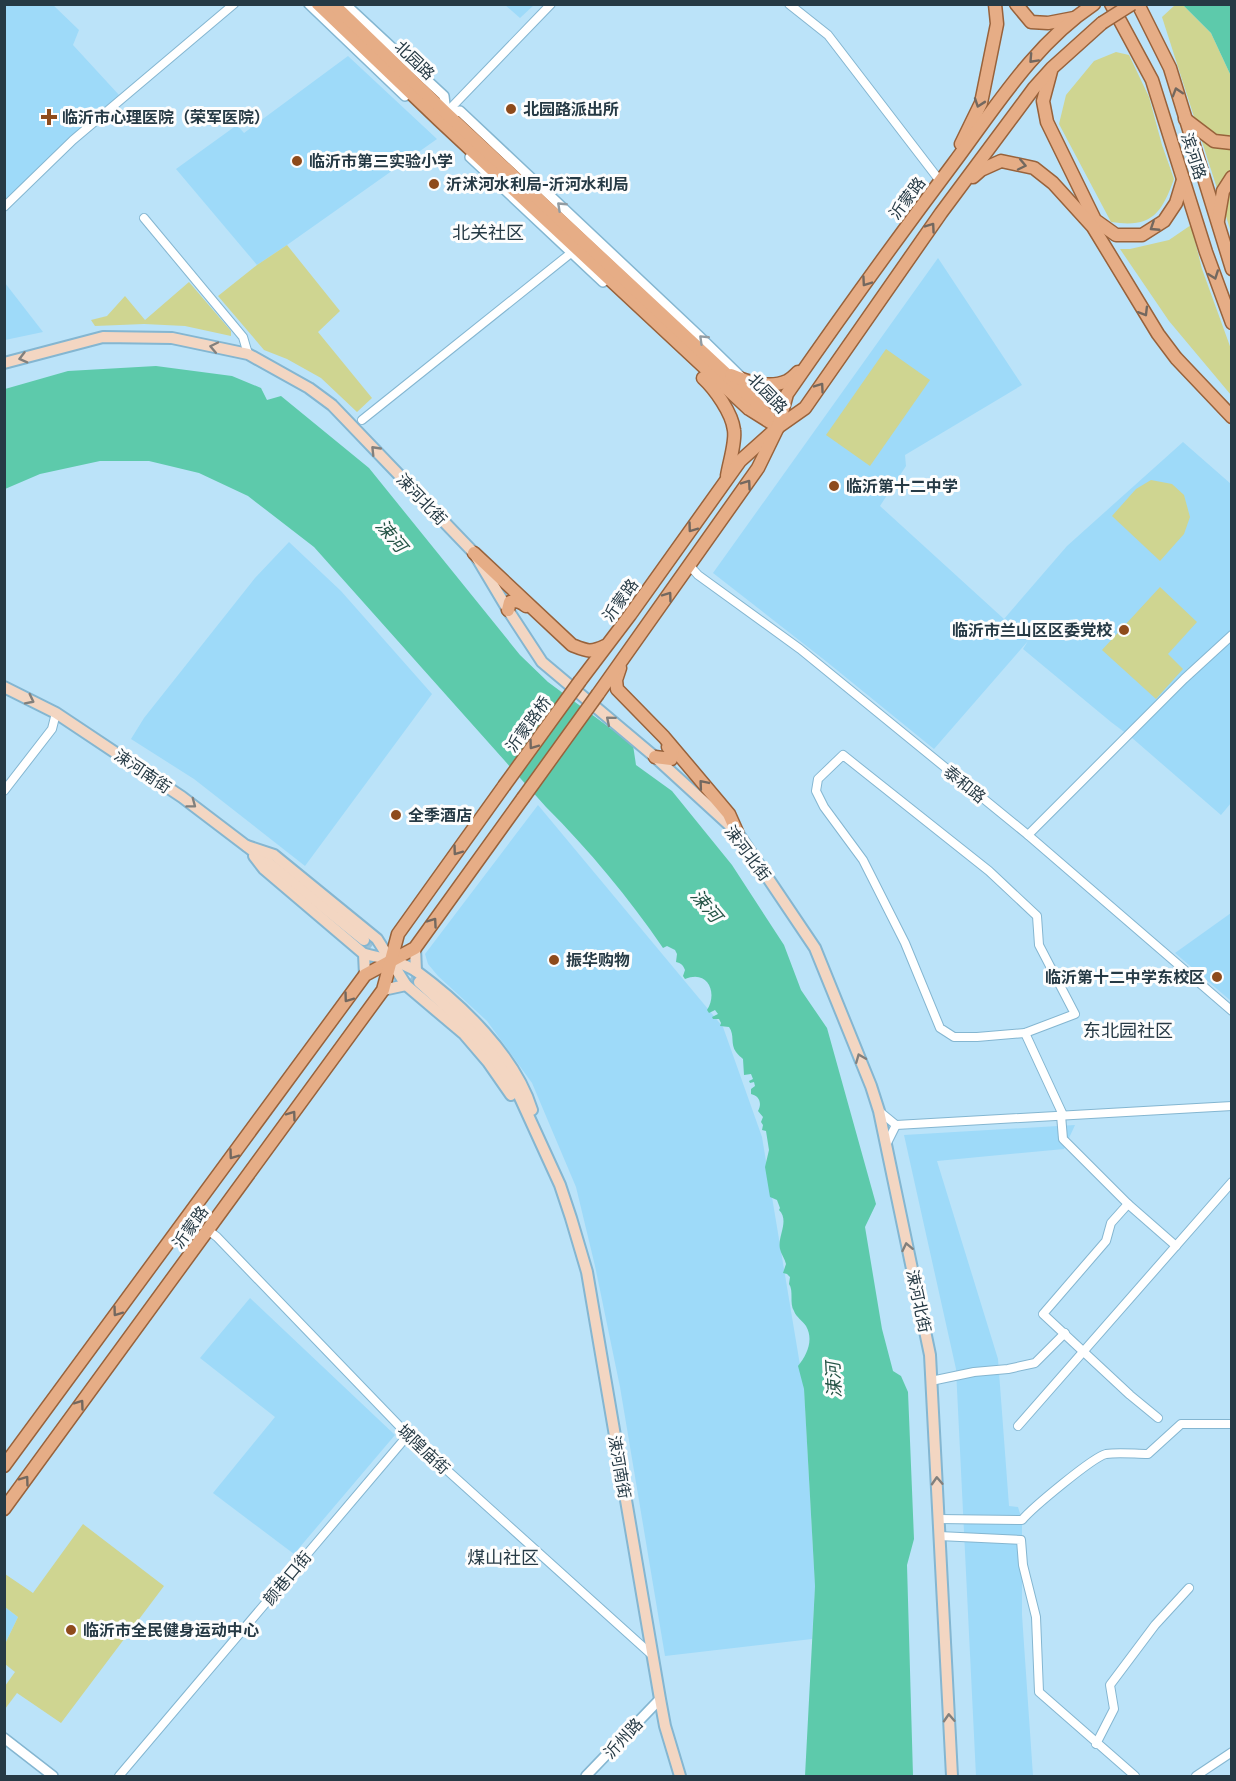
<svg xmlns="http://www.w3.org/2000/svg" width="1236" height="1781" viewBox="0 0 1236 1781" font-family="Commissioner,'Noto Sans SC',sans-serif">
	<style>
		.built { fill: #9edaf9 }
		.green { fill: #cfd591 }
		.water { fill: #5dcaab }
		.lines { fill: none; stroke-linecap: round; stroke-linejoin: round }
		.secondary-tunnel { stroke: #9dc1d5; stroke-width: 10; stroke-dasharray: 10 5; stroke-linecap: butt }
		.minor-casing { stroke: #84b6d1; stroke-width: 10 }
		.tertiary-casing { stroke: #84b6d1; stroke-width: 12 }
		.secondary-casing { stroke: #84b6d1; stroke-width: 14 }
		.primary-casing { stroke: #98623b; stroke-width: 15 }
		.minor { stroke: #fff; stroke-width: 8 }
		.tertiary { stroke: #fff; stroke-width: 9 }
		.secondary { stroke: #f3d6c2; stroke-width: 10 }
		.primary { stroke: #e6ad86; stroke-width: 12 }
		.primary-bridge-casing { stroke: #98623b; stroke-width: 15; stroke-linecap: butt }
		.primary-bridge { stroke: #e6ad86; stroke-width: 12 }
		.oneway { stroke: #73685f }
		.oneway2 { stroke: #929ca2 }
		.oneway3 { stroke: #82807d }
		.poi-dot { fill: #8e4b1c; stroke: #fdfdfd; stroke-width: 2 }
		.labels { text-anchor: middle; stroke-width: 6; stroke-linejoin: round; paint-order: stroke }
		.street-label { font-size: 16px; fill: #263a45; stroke: #fdfdfd }
		.poi-label { font-size: 16px; font-weight: bold; fill: #263a45; stroke: #fdfdfd; text-anchor: start }
		.neighbourhood-label { font-size: 18px; fill: #263a45; stroke: #fdfdfd }
		.water-label { font-size: 18px; font-style: italic; fill: #255446; stroke: #fdfdfd }
	</style>
	<rect width="100%" height="100%" fill="#bbe3f9"/>
	<g class="built">
		<path d="M5 4 53 5 79 30 73 45 119 95 68 139 5 201Z"/>
		<path d="M505 5H534L520 18Z"/>
		<path d="M348 56 437 139 287 245 257 265 176 169 237 125 244 133Z"/>
		<path d="M938 258 1022 385 905 455 906 466 880 506 1004 619 1067 546 1183 442 1231 484V803L1221 815 1131 737 1111 722 1023 649 1028 641 934 749 827 662 713 573Z"/>
		<path d="M5 283 43 332 5 340Z"/>
		<path d="M289 542 341 591 432 694 305 866 194 779 131 739 144 718 255 578Z"/>
		<path d="M538 805 723 1027 762 1137 804 1389 815 1586 812 1639 665 1656 620 1387 595 1266 576 1187 532 1083 487 1021 438 976 428 964 425 954Z"/>
		<path d="M1231 913V1001L1175 953Z"/>
		<path d="M1075 1125 1064 1149 937 1161 998 1359 1009 1506 1018 1507 1022 1520V1615L1033 1776H976L956 1369 904 1135Z"/>
		<path d="M250 1298 395 1435 294 1554 213 1493 275 1417 200 1358Z"/>
		<path d="M5 1607 18 1617 5 1644Z"/>
	</g>
	<g class="green">
		<path d="M1175 5H1183L1211 33 1231 76V232L1162 17Z"/>
		<path d="M1116 52 1129 55 1149 97 1162 145 1174 179C1161 215 1151 228 1111 222L1059 124 1066 95 1094 61Z"/>
		<path d="M1191 225 1202 269 1231 349V395L1169 321 1120 249H1130L1169 240Z"/>
		<path d="M287 245 340 311 318 332 372 398 357 412 321 378 287 359 264 350 218 296 257 265Z"/>
		<path d="M189 282 231 331V336L185 326 144 324 95 326 91 320 107 316 125 296 145 320Z"/>
		<path d="M886 349 930 380 870 466 826 435Z"/>
		<path d="M1151 480 1172 484 1184 495 1190 517 1184 534 1160 561 1112 516 1136 489Z"/>
		<path d="M1160 587 1197 622 1168 654 1183 669 1156 699 1102 650Z"/>
		<path d="M83 1524 164 1586 61 1723 17 1693 5 1709V1686L15 1672 5 1664V1644L18 1617 5 1607V1574L33 1593Z"/>
	</g>
	<g class="water">
		<path d="M1183 5H1231V76L1211 33Z"/>
		<path d="M156 366 232 376 261 388 267 400 281 396 369 468 520 655 548 682 633 745 636 765 672 791 732 865 784 945 801 990 827 1028 876 1204 865 1227 882 1329 893 1371 901 1376 908 1392 914 1539 907 1565 913 1776H805L815 1586 804 1389 798 1366C807 1355 814 1340 806 1326 803 1321 796 1317 794 1311 789 1303 794 1291 789 1284L790 1277 787 1274 783 1273 786 1264C785 1259 781 1254 780 1249 777 1236 790 1221 779 1210L780 1208 777 1200 770 1197 765 1167 769 1150 766 1131 762 1130 763 1125 761 1122 763 1117 758 1111C762 1104 760 1096 751 1094V1089L755 1086 754 1082 750 1083 749 1081 753 1079 751 1074 744 1075 743 1059C741 1057 738 1055 736 1052 730 1044 735 1035 729 1027L720 1026 721 1023 719 1019H713L712 1017 718 1014 715 1010 709 1013 707 1010C718 993 708 969 685 979L683 976 685 970C683 965 681 963 676 962L677 954 675 950 667 946 663 948C629 898 589 850 546 807L314 547 248 496 199 473 149 461H100L40 474 5 489V389L68 371Z"/>
	</g>
	<g class="lines">
		<path class="secondary-tunnel" d="M364 940 419 982"/>
		<g class="minor-casing">
			<g id="minor">
				<path d="M789 4 828 35 940 181"/>
				<path d="M444 115 551 4"/>
				<path d="M4 207 73 140 234 4"/>
				<path d="M144 218 243 337 248 354"/>
				<path d="M362 420 571 253"/>
				<path d="M690 566 698 575 800 649 1028 835 1232 1011"/>
				<path d="M843 755 989 871 1037 916 1039 945 1075 1014 1025 1033 977 1037H954L940 1028 905 943 863 860 824 807 816 791 818 779Z"/>
				<path d="M4 791 52 729 56 713"/>
				<path d="M1028 835 1184 679 1232 635"/>
				<path d="M1025 1033 1063 1115"/>
				<path d="M879 1111 896 1125 1232 1106"/>
				<path d="M1061 1115 1063 1139 1128 1204 1176 1246"/>
				<path d="M886 1145 896 1125"/>
				<path d="M1128 1204 1111 1223 1106 1241 1043 1314 1130 1395 1158 1418"/>
				<path d="M208 1230 217 1237 408 1435 652 1655"/>
				<path d="M931 1381 974 1372 1008 1369 1035 1363 1065 1333"/>
				<path d="M1018 1426 1232 1182"/>
				<path d="M938 1519 1022 1520C1032 1508 1093 1457 1106 1454 1119 1452 1135 1454 1148 1454L1181 1424H1232"/>
				<path d="M939 1536 1021 1540 1023 1565 1036 1617 1039 1692 1135 1776"/>
				<path d="M1096 1744 1114 1709 1110 1685 1155 1625 1189 1588"/>
				<path d="M119 1776 408 1435"/>
				<path d="M1196 1776 1232 1752"/>
			</g>
		</g>
		<g class="tertiary-casing">
			<g id="tertiary">
				<path d="M309 4 405 96"/>
				<path d="M345 4 444 96 446 113 460 111 698 335 741 377"/>
				<path d="M470 157 603 282"/>
				<path d="M4 1738 53 1776"/>
				<path d="M586 1776 660 1699"/>
			</g>
		</g>
		<g class="secondary-casing">
			<g id="secondary">
				<path d="M4 363 103 337 172 338 248 354 309 388 332 405 474 553 508 610 542 662 655 757 737 832 815 948 871 1086 879 1111 930 1355 952 1776"/>
				<path d="M4 687 56 713 182 797 274 867 364 940"/>
				<path d="M247 846 274 855 377 939 406 985 464 1034 488 1062 511 1095"/>
				<path d="M254 856 264 869 364 954 365 975"/>
				<path d="M415 948 416 971"/>
				<path d="M364 954C382 958 400 961 416 971 461 1004 515 1055 532 1110"/>
				<path d="M419 982 465 1024 492 1054 517 1091 560 1185 571 1218 587 1272 660 1699 665 1726 680 1776"/>
				<path d="M383 990 406 985"/>
			</g>
		</g>
		<g class="primary-casing">
			<g id="primary">
				<path d="M318 4 439 120 749 409 778 427"/>
				<path d="M333 4 446 113 756 402 769 417"/>
				<path d="M1016 4 1031 22 1048 23 1074 18"/>
				<path d="M1111 4 1152 80 1206 252 1232 323"/>
				<path d="M1138 4 1170 68 1232 269"/>
				<path d="M1051 71 1043 101 1047 122 1095 220 1116 235H1142L1164 221 1176 203 1183 180"/>
				<path d="M1185 119 1214 141 1232 143"/>
				<path d="M961 144 981 103 997 24 995 4"/>
				<path d="M973 177 981 170 1001 161 1034 168 1053 183 1093 227 1158 334 1176 358 1232 417"/>
				<path d="M1218 220 1223 191 1232 177"/>
				<path d="M731 375C748 382 769 389 787 381 791 379 795 375 798 372"/>
				<path d="M703 378C715 389 732 413 734 430 736 442 729 463 727 476"/>
				<path d="M474 553 572 645C587 651 590 653 605 646"/>
				<path d="M508 610 510 602C517 600 521 602 526 606"/>
				<path d="M620 668 616 680 617 689 664 737 729 814 737 832"/>
				<path d="M580 681 630 615 740 461 778 427 805 408 941 213 1034 88 1052 68 1102 23"/>
				<path d="M598 694 758 468 778 427 787 394C841 316 896 240 953 164 995 108 1034 44 1094 4"/>
				<path d="M655 757 671 759 673 753 668 747"/>
				<path d="M4 1466 365 975 415 948 523 798"/>
				<path d="M4 1509 383 990 398 934 504 786"/>
			</g>
		</g>
		<use href="#minor" class="minor"/>
		<use href="#tertiary" class="tertiary"/>
		<use href="#secondary" class="secondary"/>
		<use href="#primary" class="primary"/>
		<g class="primary-bridge-casing">
			<g id="primary-bridge">
				<path d="M1102 23 1132 4"/>
				<path d="M504 786 580 681"/>
				<path d="M523 798 598 694"/>
			</g>
		</g>
		<use href="#primary-bridge" class="primary-bridge"/>
	</g>
	<defs><path id="oneway-chevron" d="M-2-3.5L2.5 0L-2 3.5" fill="none" stroke-width="1.6" stroke-linecap="round" stroke-linejoin="round" transform="scale(1.5)"/></defs>
	<g class="oneway">
		<use href="#oneway-chevron" transform="translate(1033 59) rotate(133)"/>
		<use href="#oneway-chevron" transform="translate(1177 92) rotate(-107)"/>
		<use href="#oneway-chevron" transform="translate(979 103) rotate(109)"/>
		<use href="#oneway-chevron" transform="translate(1022 165) rotate(12)"/>
		<use href="#oneway-chevron" transform="translate(931 227) rotate(-55)"/>
		<use href="#oneway-chevron" transform="translate(1154 227) rotate(147)"/>
		<use href="#oneway-chevron" transform="translate(1214 275) rotate(70)"/>
		<use href="#oneway-chevron" transform="translate(866 282) rotate(125)"/>
		<use href="#oneway-chevron" transform="translate(1144 312) rotate(59)"/>
		<use href="#oneway-chevron" transform="translate(820 387) rotate(-55)"/>
		<use href="#oneway-chevron" transform="translate(747 484) rotate(-55)"/>
		<use href="#oneway-chevron" transform="translate(692 528) rotate(126)"/>
		<use href="#oneway-chevron" transform="translate(668 596) rotate(-54)"/>
		<use href="#oneway-chevron" transform="translate(533 745) rotate(126)"/>
		<use href="#oneway-chevron" transform="translate(703 784) rotate(-130)"/>
		<use href="#oneway-chevron" transform="translate(457 851) rotate(126)"/>
		<use href="#oneway-chevron" transform="translate(433 922) rotate(-55)"/>
		<use href="#oneway-chevron" transform="translate(348 998) rotate(126)"/>
		<use href="#oneway-chevron" transform="translate(292 1115) rotate(-54)"/>
		<use href="#oneway-chevron" transform="translate(233 1155) rotate(126)"/>
		<use href="#oneway-chevron" transform="translate(117 1312) rotate(126)"/>
		<use href="#oneway-chevron" transform="translate(80 1404) rotate(-54)"/>
		<use href="#oneway-chevron" transform="translate(25 1480) rotate(-54)"/>
	</g>
	<g class="oneway2">
		<use href="#oneway-chevron" transform="translate(561 206) rotate(-137)"/>
		<use href="#oneway-chevron" transform="translate(703 339) rotate(-136)"/>
	</g>
	<g class="oneway3">
		<use href="#oneway-chevron" transform="translate(214 347) rotate(-168)"/>
		<use href="#oneway-chevron" transform="translate(23 358) rotate(165)"/>
		<use href="#oneway-chevron" transform="translate(375 450) rotate(-134)"/>
		<use href="#oneway-chevron" transform="translate(30 700) rotate(27)"/>
		<use href="#oneway-chevron" transform="translate(610 720) rotate(-140)"/>
		<use href="#oneway-chevron" transform="translate(192 804) rotate(37)"/>
		<use href="#oneway-chevron" transform="translate(860 1058) rotate(-112)"/>
		<use href="#oneway-chevron" transform="translate(907 1247) rotate(-102)"/>
		<use href="#oneway-chevron" transform="translate(937 1481) rotate(-93)"/>
		<use href="#oneway-chevron" transform="translate(949 1718) rotate(-93)"/>
	</g>
	<g class="poi-dot">
		<circle cx="511" cy="109" r="6"/>
		<path d="M46 108h6v6h6v6h-6v6h-6v-6h-6v-6h6z"/>
		<circle cx="297" cy="161" r="6"/>
		<circle cx="434" cy="184" r="6"/>
		<circle cx="834" cy="486" r="6"/>
		<circle cx="1124" cy="630" r="6"/>
		<circle cx="396" cy="815" r="6"/>
		<circle cx="554" cy="960" r="6"/>
		<circle cx="1217" cy="977" r="6"/>
		<circle cx="71" cy="1630" r="6"/>
	</g>
	<g class="labels">
		<g class="street-label">
			<text transform="translate(415 60) rotate(44)" y="6">北园路</text>
			<text transform="translate(1194 156) rotate(72)" y="6">滨河路</text>
			<text transform="translate(907 198) rotate(-53)" y="6">沂蒙路</text>
			<text transform="translate(768 393) rotate(46)" y="6">北园路</text>
			<text transform="translate(422 499) rotate(46)" y="6">涑河北街</text>
			<text transform="translate(620 600) rotate(-54)" y="6">沂蒙路</text>
			<text transform="translate(528 724) rotate(-54)" y="6">沂蒙路桥</text>
			<text transform="translate(143 771) rotate(34)" y="6">涑河南街</text>
			<text transform="translate(965 784) rotate(39)" y="6">泰和路</text>
			<text transform="translate(748 853) rotate(53)" y="6">涑河北街</text>
			<text transform="translate(190 1227) rotate(-54)" y="6">沂蒙路</text>
			<text transform="translate(919 1301) rotate(78)" y="6">涑河北街</text>
			<text transform="translate(424 1449) rotate(43)" y="6">城隍庙街</text>
			<text transform="translate(620 1467) rotate(80)" y="6">涑河南街</text>
			<text transform="translate(287 1578) rotate(-50)" y="6">颜巷口街</text>
			<text transform="translate(623 1738) rotate(-47)" y="6">沂州路</text>
		</g>
		<g class="poi-label">
			<text x="523" y="115">北园路派出所</text>
			<text x="62" y="123">临沂市心理医院（荣军医院）</text>
			<text x="309" y="167">临沂市第三实验小学</text>
			<text x="446" y="190">沂沭河水利局-沂河水利局</text>
			<text x="846" y="492">临沂第十二中学</text>
			<text x="1112" y="636" text-anchor="end">临沂市兰山区区委党校</text>
			<text x="408" y="821">全季酒店</text>
			<text x="566" y="966">振华购物</text>
			<text x="1205" y="983" text-anchor="end">临沂第十二中学东校区</text>
			<text x="83" y="1636">临沂市全民健身运动中心</text>
		</g>
		<g class="neighbourhood-label">
			<text x="488" y="239">北关社区</text>
			<text x="1128" y="1037">东北园社区</text>
			<text x="503" y="1564">煤山社区</text>
		</g>
		<g class="water-label">
			<text transform="translate(391 536) rotate(50)" y="6">涑河</text>
			<text transform="translate(706 906) rotate(50)" y="6">涑河</text>
			<text transform="translate(834 1380) rotate(-93)" y="6">涑河</text>
		</g>
	</g>
	<rect width="1236" height="1781" fill="none" stroke="#263a45" stroke-width="12"/>
</svg>
